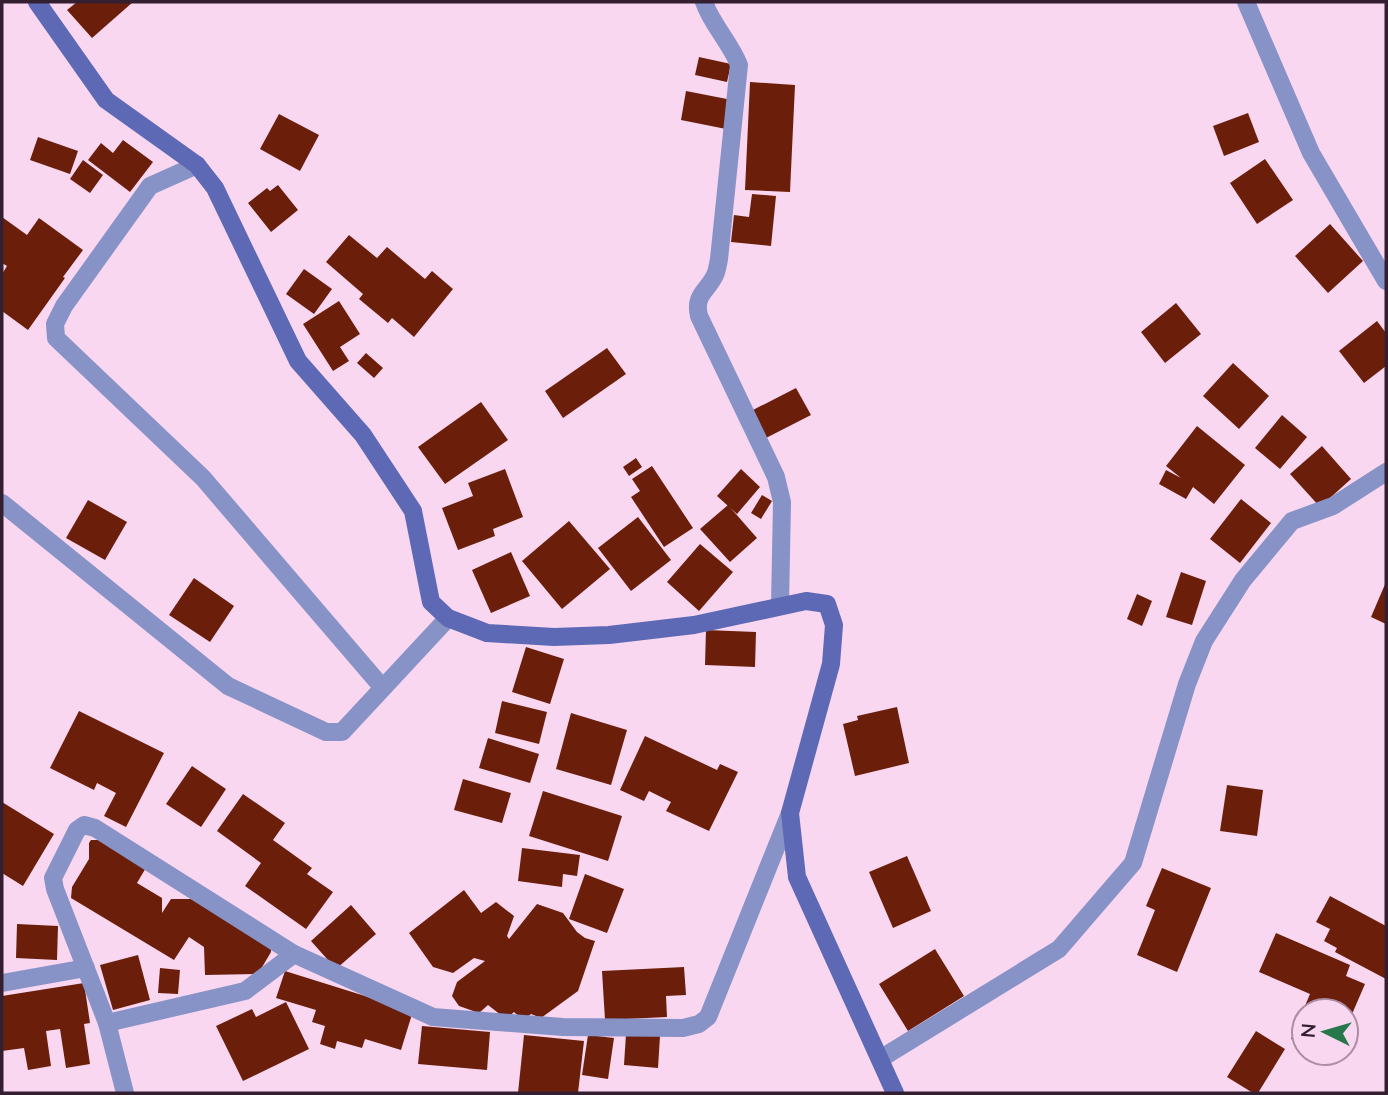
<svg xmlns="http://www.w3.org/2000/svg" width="1388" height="1095" viewBox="0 0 1388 1095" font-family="Lato,sans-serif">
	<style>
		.building { fill: #6b1f0b }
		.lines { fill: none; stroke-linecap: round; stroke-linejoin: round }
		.street { stroke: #8792c6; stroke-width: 18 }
		.secondary { stroke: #5d69b4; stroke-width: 18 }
	</style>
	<rect width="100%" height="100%" fill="#fad7f1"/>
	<g class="building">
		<path d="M77 2H133L92 38 67 10Z"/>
		<path d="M699 57 731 64 727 82 695 75Z"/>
		<path d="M750 82 795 85 790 192 745 190Z"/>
		<path d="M686 91 732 100 726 129 681 120Z"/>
		<path d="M1248 113 1259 142 1224 156 1213 126Z"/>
		<path d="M279 114 319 135 300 171 260 149Z"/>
		<path d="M38 137 78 151 70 174 30 160Z"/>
		<path d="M123 140 153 162 130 192 88 160 101 143 113 153Z"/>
		<path d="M1265 159 1293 200 1257 224 1230 183Z"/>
		<path d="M83 160 103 175 90 193 70 179Z"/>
		<path d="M278 185 298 210 271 232 248 203 267 188 270 191Z"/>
		<path d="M752 194 776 196 771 246 731 242 734 215 749 217Z"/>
		<path d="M2 217 27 235 39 218 83 250 63 277 65 278 28 330 2 311V274L7 266 2 263Z"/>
		<path d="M1330 224 1363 261 1328 293 1295 256Z"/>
		<path d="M349 235 377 258 387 247 425 279 432 271 453 289 414 337 392 318 388 323 359 299 363 294 326 262Z"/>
		<path d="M304 269 332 289 314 314 286 294Z"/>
		<path d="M339 301 360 334 340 347 349 361 333 371 303 324Z"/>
		<path d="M1176 303 1201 334 1165 363 1141 332Z"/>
		<path d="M1377 321 1386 333V366L1364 383 1339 351Z"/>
		<path d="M607 348 626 374 563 418 545 391Z"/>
		<path d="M366 353 383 368 374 378 357 363Z"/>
		<path d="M1233 363 1269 396 1239 429 1203 396Z"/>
		<path d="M796 388 811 415 766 438 751 411Z"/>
		<path d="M481 402 508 440 445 484 418 447Z"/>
		<path d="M1282 415 1307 437 1280 469 1255 448Z"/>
		<path d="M1197 426 1245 465 1214 504 1193 487 1186 499 1159 484 1166 470 1181 478 1166 466Z"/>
		<path d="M1322 446 1351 479 1320 507 1290 474Z"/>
		<path d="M636 458 642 467 629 476 623 467Z"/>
		<path d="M652 466 693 528 664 547 631 497 640 491 632 479Z"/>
		<path d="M505 469 523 517 493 529 495 536 458 550 442 508 473 496 468 483Z"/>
		<path d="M741 469 760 487 737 514 717 496Z"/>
		<path d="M762 495 772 501 761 519 751 513Z"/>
		<path d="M1241 499 1271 523 1240 563 1210 539Z"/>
		<path d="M88 500 127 522 105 560 66 538Z"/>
		<path d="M728 505 757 538 730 562 700 529Z"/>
		<path d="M638 517 671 560 631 591 598 548Z"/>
		<path d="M569 521 610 569 562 609 522 561Z"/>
		<path d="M700 544 733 572 699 611 667 582Z"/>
		<path d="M511 552 530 596 491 613 472 570Z"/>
		<path d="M1181 572 1206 581 1192 625 1166 617Z"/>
		<path d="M194 578 234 606 210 642 169 615Z"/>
		<path d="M1386 582V624L1371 617Z"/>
		<path d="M1137 594 1152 601 1142 626 1127 619Z"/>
		<path d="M706 630 756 632 755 667 705 665Z"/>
		<path d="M526 647 564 659 550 704 512 692Z"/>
		<path d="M502 701 547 712 539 744 495 733Z"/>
		<path d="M897 707 909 763 855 776 843 724 858 720 857 716Z"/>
		<path d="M79 711 164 753 126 827 104 816 116 793 97 783 94 790 50 768Z"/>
		<path d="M571 713 627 730 611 785 556 769Z"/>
		<path d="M645 736 717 770 720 764 738 772 709 831 666 811 671 802 649 791 644 801 620 790Z"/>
		<path d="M488 738 539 754 530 783 479 768Z"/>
		<path d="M192 766 226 789 201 827 166 804Z"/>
		<path d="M463 779 511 793 502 823 454 810Z"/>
		<path d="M1227 785 1263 790 1257 836 1220 831Z"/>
		<path d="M543 791 622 816 608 861 529 836Z"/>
		<path d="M243 794 285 823 273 840 312 868 307 874 333 892 306 929 245 886 261 863 217 831Z"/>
		<path d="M2 802 54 834 23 886 2 873Z"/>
		<path d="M91 840H105L147 866 137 883 162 898V913L171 899H191L271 943V952L258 974 205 975 204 947 189 937 174 960 71 898 72 887 89 859V843Z"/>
		<path d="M522 848 580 855 577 876 563 874 562 887 518 881Z"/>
		<path d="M907 856 931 911 893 928 869 872Z"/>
		<path d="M1162 868 1211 888 1177 972 1137 955 1155 910 1146 906Z"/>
		<path d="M585 874 624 889 607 933 569 919Z"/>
		<path d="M464 890 481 913 496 902 514 916 507 936 509 939 537 904 563 913 577 932 585 938 595 941 578 991 541 1018 531 1014 523 1020 514 1012 506 1019 488 1005 479 1013 459 1006 452 996 457 982 485 961 474 958 453 973 433 967 409 933Z"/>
		<path d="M1330 896 1386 926V979L1335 952 1337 948 1324 941 1330 929 1316 922Z"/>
		<path d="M351 905 376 934 336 969 311 941Z"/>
		<path d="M17 924 58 926 57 960 16 958Z"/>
		<path d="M1276 933 1350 965 1346 976 1365 984 1346 1028V1011H1304V1044L1291 1039 1310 994 1259 972Z"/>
		<path d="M935 949 964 996 908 1031 879 984Z"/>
		<path d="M138 955 150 1000 113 1010 100 965Z"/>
		<path d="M684 967 686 995 666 996 667 1017 605 1020 602 971Z"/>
		<path d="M160 968 180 970 178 994 158 993Z"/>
		<path d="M285 971 413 1011 401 1050 365 1039 362 1048 337 1041 335 1049 320 1044 325 1026 312 1022 316 1010 276 998Z"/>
		<path d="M84 983 90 1023 84 1024 90 1064 66 1068 60 1029 46 1031 51 1066 28 1070 24 1048 2 1051V996Z"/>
		<path d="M286 1002 309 1049 243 1081 216 1026 252 1009 256 1017Z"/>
		<path d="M422 1026 490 1032 487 1070 418 1064Z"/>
		<path d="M1256 1031 1285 1049 1258 1093H1253L1227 1077Z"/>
		<path d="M626 1034 660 1036 658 1068 624 1065Z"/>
		<path d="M524 1035 584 1041 578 1093H518Z"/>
		<path d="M588 1035 614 1038 608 1079 582 1075Z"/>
	</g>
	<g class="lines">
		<g class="street">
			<path d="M704 2C712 25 730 42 739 65L719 259C718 264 717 271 715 275 707 292 694 294 699 316L776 477 782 502 780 606"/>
			<path d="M1246 2 1311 153 1386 281"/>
			<path d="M197 165 150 186 64 306 55 324 56 338 203 478 382 687"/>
			<path d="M2 503 228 686 326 732H342L448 618"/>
			<path d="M2 983 86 968"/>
			<path d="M107 1023 245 991 294 954 433 1017 563 1027 683 1028 699 1024 708 1017 790 813"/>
			<path d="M880 1059 1059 949 1133 863 1187 684 1204 641 1243 580 1292 521 1333 506 1386 472"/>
			<path d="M125 1093 107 1023 55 889 53 878 77 830 84 825 95 828 294 954"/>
		</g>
		<path class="secondary" d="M37 2 106 100 197 165 215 188 298 361 363 435 413 511 431 602 448 618 487 633 554 637 609 635 694 625 806 601 827 604 834 625 831 664 790 813 797 877 895 1093"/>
	</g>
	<rect width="1388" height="1095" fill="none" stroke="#341f30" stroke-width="7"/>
	<g transform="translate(1325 1032) rotate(275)"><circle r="33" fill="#fad7f1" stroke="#ab8da4" stroke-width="2"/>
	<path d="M0-5L12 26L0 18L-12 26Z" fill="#26784a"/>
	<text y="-10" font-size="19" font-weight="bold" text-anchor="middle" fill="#341f30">N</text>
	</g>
</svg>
